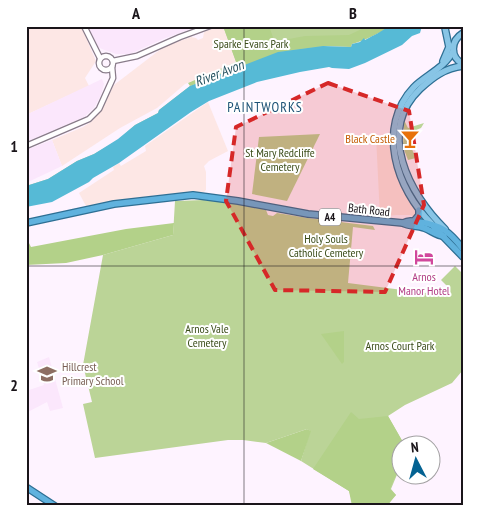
<svg xmlns="http://www.w3.org/2000/svg" width="489" height="532" viewBox="0 0 489 532" font-family="'PT Sans Narrow',sans-serif">
	<style>
		.commercial { fill: #fde7e5 }
		.built { fill: #fbe7fc }
		.green { fill: #bbd497 }
		.forest { fill: #b3d189 }
		.water { fill: #56bad6 }
		.lines { fill: none; stroke-linecap: round; stroke-linejoin: round }
		.tertiary-casing { stroke: #897c8a; stroke-width: 7 }
		.primary-casing { stroke: #2e6f94; stroke-width: 8 }
		.trunk-casing { stroke: #2e6f94; stroke-width: 8 }
		.tertiary { stroke: #fff; stroke-width: 4.5 }
		.primary { stroke: #88c5e6; stroke-width: 5.5 }
		.trunk { stroke: #60b2de; stroke-width: 5.5 }
		.marked { fill: #d62828; fill-opacity: 0.2; stroke: #d62828; stroke-width: 4; stroke-dasharray: 10 6; stroke-linejoin: round }
		.grid { fill: none; stroke: #1a151a; stroke-width: 1; stroke-opacity: 0.55 }
		.labels { text-anchor: middle; stroke-width: 4; stroke-linejoin: round; paint-order: stroke }
		.shield { fill: #fff; stroke: #5f5b5f; stroke-width: 1 }
		.shield-label { font-size: 11px; font-weight: bold; fill: #1a151a }
		.park-label { font-size: 12px; fill: #3a4c19; stroke: #fff }
		.food-label { font-size: 12px; fill: #c56008; stroke: #fff; text-anchor: end }
		.street-label { font-size: 12px; fill: #1a151a; stroke: #fff }
		.hotel-label { font-size: 12px; fill: #b23c85; stroke: #fff }
		.education-label { font-size: 12px; fill: #785e54; stroke: #fff; text-anchor: start }
		.water-label { font-size: 14px; font-style: italic; fill: #295461; stroke: #fff }
		.neighbourhood-label { font-size: 14px; letter-spacing: 1px; fill: #1d5376; stroke: #fff }
		.neatline { fill: none; stroke: #1a151a; stroke-width: 2 }
		.grid-label { font-size: 16px; text-anchor: middle; font-weight: bold; fill: #1a151a }
	</style>
	<rect width="100%" height="100%" fill="#fef3ff"/>
	<g class="commercial">
		<path d="M26 26H81L96 61 85 78 89 86 26 115Z"/>
		<path d="M220 26H223L236 62 185 84 157 108 120 128 62 166 52 140 83 127 91 122 101 110 114 85 157 52 166 46 191 37 196 38 198 40 203 38 204 32Z"/>
		<path d="M208 102 228 151 209 161 204 166 206 172V190L204 192 157 195 86 206 79 193 114 170 113 167 119 163 121 166 146 151 145 146Z"/>
		<path d="M376 136H389L394 166 403 188 416 211 414 217 410 215H396L380 217Z"/>
	</g>
	<g class="built">
		<path d="M87 26H199L163 39 130 54H116L102 49 98 47Z"/>
		<path d="M102 79 104 84 101 95 94 108 84 117 26 142V115Z"/>
		<path d="M52 140 62 166 26 183V150Z"/>
		<path d="M49 357 63 408 50 411 47 402 26 413V391L44 385 37 362Z"/>
	</g>
	<g class="green">
		<path d="M223 26H405L284 57 63 180 26 186 48 179 77 161 94 154 118 140 135 125 158 113 159 110 190 86 238 67Z"/>
		<path d="M404 120 408 128 424 123 421 128 407 134 408 145H410L416 158 408 160 403 147Z"/>
		<path d="M320 134 287 201 252 194 259 137Z"/>
		<path d="M204 200C225 202 246 204 266 210L268 215 273 216 277 213 308 218 373 226 375 230 353 227 348 283 442 295 449 288 441 280 455 266 463 274V370L452 383 405 405 388 416 404 444H402L401 465 391 489 396 495 388 502 387 506H348L353 503 349 491 301 461 310 431 307 429 266 443 243 440H228L95 458 83 404 92 402 83 365 103 255 173 235 175 201Z"/>
	</g>
	<g class="forest">
		<path d="M223 26H269L274 40 278 41 305 36 349 35 368 26H389C379 34 365 40 352 44L351 47 323 46 284 51 190 86 188 83 236 62Z"/>
		<path d="M174 223 173 235 103 255 66 263 26 265V237L31 247 126 229Z"/>
		<path d="M344 331V362L342 364 321 334Z"/>
		<path d="M351 412 359 419 388 416 404 444H402L401 468 394 479 390 489 396 495 387 506H352L349 491 313 469Z"/>
		<path d="M307 429 311 431 301 461 266 443Z"/>
	</g>
	<path class="water" d="M389 26H422L420 33 412 36 402 45 365 63 349 69 332 68 329 67 300 72 257 82 209 101 191 112 119 163 93 178 89 182 52 202 26 207V186L48 179 77 161 94 154 118 139 135 125 158 113 159 110 190 86 278 52 323 46 351 47 352 44 360 42 364 38 365 40C374 35 381 32 389 26Z"/>
	<g class="lines">
		<g class="tertiary-casing">
			<g id="tertiary">
				<path d="M84 26 100 58"/>
				<circle cx="106" cy="63" r="7"/>
				<path d="M113 61 137 56 180 37 210 26"/>
				<path d="M26 146 89 119 99 109 113 78 112 67"/>
			</g>
		</g>
		<g class="primary-casing">
			<g id="primary">
				<path d="M463 33C450 41 450 57 463 64"/>
				<path d="M443 61 449 47 445 28"/>
				<path d="M432 224C396 189 376 127 414 87 426 75 446 67 453 51"/>
				<path d="M445 229C409 194 376 131 420 89 433 77 445 68 463 66"/>
			</g>
		</g>
		<g class="trunk-casing">
			<g id="trunk">
				<path d="M414 221 419 215V210"/>
				<path d="M26 223 114 204 193 195 238 201 308 214 403 223C409 227 417 225 424 228 431 230 436 236 444 236"/>
				<path d="M403 223C409 220 413 221 419 222 441 225 449 231 463 249"/>
				<path d="M433 226 463 257"/>
				<path d="M26 487 55 506"/>
			</g>
		</g>
		<use href="#tertiary" class="tertiary"/>
		<use href="#primary" class="primary"/>
		<use href="#trunk" class="trunk"/>
	</g>
	<path class="marked" d="M328 83 409 111 424 205 385 292 275 290 226 201 236 127Z"/>
	<path class="grid" d="M244 26V506M26 266H463"/>
	<defs>
		<g id="bar-bare" transform="scale(1.5)"><path d="M-6-5H6L.8 .8V4.5H3.5V6h-7V4.5H-.8V.8Z" fill="#e8710a" stroke="#fff" stroke-width="2.5" paint-order="stroke"/></g>
		<g id="hotel-bare" transform="scale(1.5)"><path d="M-6-4.5h1.5V1H6V5H4.5V3h-9V5H-6ZM-4 0a1.8 1.8 0 1 1 3.6 0ZM.5 0V-2.5h3Q6-2.5 6 0Z" fill="#d1479c" stroke="#fff" stroke-width="2.5" paint-order="stroke"/></g>
		<g id="school-bare" transform="scale(1.5)"><path d="M0-5L7-2L0 1L-7-2ZM-4 1L0 2.5L4 1V4Q0 6-4 4Z" fill="#8d6e63" stroke="#fff" stroke-width="2.5" paint-order="stroke"/></g>
	</defs>
	<g fill-rule="evenodd">
		<use href="#bar-bare" x="410" y="139"/>
		<use href="#hotel-bare" x="424" y="257"/>
		<use href="#school-bare" x="47" y="374"/>
	</g>
	<g class="labels">
		<rect class="shield" x="319" y="208.5" width="22" height="17" rx="4"/>
		<g class="shield-label">
			<text x="330" y="221">A4</text>
		</g>
		<g class="park-label">
			<text x="251" y="48">Sparke Evans Park</text>
			<text x="280" y="157">St Mary Redcliffe<tspan x="280" dy="14">Cemetery</tspan></text>
			<text x="326" y="243">Holy Souls<tspan x="326" dy="14">Catholic Cemetery</tspan></text>
			<text x="207" y="333">Arnos Vale<tspan x="207" dy="14">Cemetery</tspan></text>
			<text x="400" y="350">Arnos Court Park</text>
		</g>
		<g class="food-label">
			<text x="395" y="143">Black Castle</text>
		</g>
		<g class="street-label">
			<text transform="translate(369 210) rotate(6)" y="4">Bath Road</text>
		</g>
		<g class="hotel-label">
			<text x="424" y="281">Arnos<tspan x="424" dy="14">Manor Hotel</tspan></text>
		</g>
		<g class="education-label">
			<text x="62" y="371">Hillcrest<tspan x="62" dy="14">Primary School</tspan></text>
		</g>
		<g class="water-label">
			<text transform="translate(219 73) rotate(-21)" y="5">River Avon</text>
		</g>
		<g class="neighbourhood-label">
			<text x="265" y="112">PAINTWORKS</text>
		</g>
	</g>
	<rect width="489" height="532" fill="none" stroke="#ffffff" stroke-width="55"/>
	<g transform="translate(416 460) rotate(354)"><circle r="24" fill="#ffffff" stroke="#a3a1a3"/>
	<path d="M0-4L9 19L0 12L-9 19Z" fill="#046292"/>
	<text y="-8" font-size="14" font-weight="bold" text-anchor="middle" fill="#1a151a">N</text>
	</g>
	<rect x="28" y="28" width="434" height="476" class="neatline"/>
	<g class="grid-label">
		<text x="136" y="19">A</text>
		<text x="353" y="19">B</text>
		<text x="14" y="152">1</text>
		<text x="14" y="391">2</text>
	</g>
</svg>
